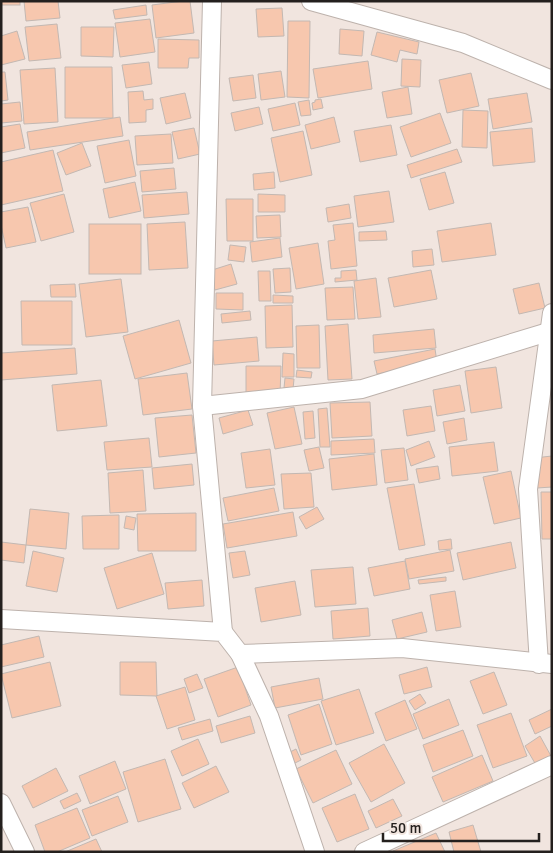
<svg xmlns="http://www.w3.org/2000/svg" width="553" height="853" viewBox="0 0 553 853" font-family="Signika,sans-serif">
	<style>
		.building { fill: #f7c7ae; stroke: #c3b8b2 }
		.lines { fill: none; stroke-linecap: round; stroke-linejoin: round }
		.minor-casing { stroke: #bdb2ac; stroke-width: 20 }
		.minor { stroke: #fff; stroke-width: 18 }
	</style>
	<rect width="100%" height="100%" fill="#f1e5df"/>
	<g class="building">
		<rect x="1" y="1" width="19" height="4"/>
		<path d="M24 1H58L60 18 26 21Z"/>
		<path d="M183 1H190L194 33 156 38 152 5Z"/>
		<path d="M146 5 147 15 115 19 113 10Z"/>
		<path d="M282 8 284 36 258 37 256 9Z"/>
		<path d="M150 19 155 52 120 57 115 23Z"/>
		<path d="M288 21H310L309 98 287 97Z"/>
		<path d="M57 24 61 58 29 61 25 27Z"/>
		<path d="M81 27H114L113 57 81 56Z"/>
		<path d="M340 29 364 31 362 56 339 54Z"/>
		<path d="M17 31 25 59 1 65V36Z"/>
		<path d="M377 32 419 42 417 54 400 50 397 62 371 55Z"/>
		<path d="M158 39 199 40V58H189L188 68H158Z"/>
		<path d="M402 59 421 60 420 87 401 86Z"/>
		<path d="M368 61 372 89 318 98 313 69Z"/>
		<path d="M149 62 152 84 126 88 122 65Z"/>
		<path d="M65 67H112L113 118H65Z"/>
		<path d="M55 68 58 122 24 124 20 70Z"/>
		<path d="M281 71 285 97 261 100 258 74Z"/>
		<path d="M1 72H5L8 100 1 101Z"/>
		<path d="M471 73 479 106 447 113 439 80Z"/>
		<path d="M253 75 256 98 233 101 229 78Z"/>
		<path d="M408 87 412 114 387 118 382 92Z"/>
		<path d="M143 91 144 100 153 99V109L146 110V122L129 123 128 92Z"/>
		<path d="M185 93 191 118 166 124 160 98Z"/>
		<path d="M527 93 532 122 493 129 488 99Z"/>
		<path d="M321 99 323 108 313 110 312 103 315 102V100Z"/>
		<path d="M309 100 311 115 301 116 298 102Z"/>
		<path d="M20 102 22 121 1 123V104Z"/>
		<path d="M295 103 300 125 273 131 268 109Z"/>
		<path d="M259 107 263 124 235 131 231 113Z"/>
		<path d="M463 110 488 111 487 148 462 147Z"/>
		<path d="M440 113 451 143 411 157 400 127Z"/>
		<path d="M120 117 123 136 30 150 27 132Z"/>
		<path d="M334 117 340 142 311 149 305 125Z"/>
		<path d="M20 124 25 148 1 153V127Z"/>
		<path d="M391 125 397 155 360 162 354 131Z"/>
		<path d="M194 128 200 154 178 159 172 132Z"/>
		<path d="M532 128 535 162 493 166 490 132Z"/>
		<path d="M303 131 312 175 280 182 271 138Z"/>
		<path d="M171 134 173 163 137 165 135 136Z"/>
		<path d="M129 140 136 176 105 183 97 146Z"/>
		<path d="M82 143 91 166 66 175 57 153Z"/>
		<path d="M457 149 462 162 411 178 407 165Z"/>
		<path d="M53 150 63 191 1 205V162Z"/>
		<path d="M174 168 176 189 142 192 140 171Z"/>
		<path d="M274 172 275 188 254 190 253 174Z"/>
		<path d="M445 172 454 203 429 210 420 179Z"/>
		<path d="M135 182 141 211 109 218 103 189Z"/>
		<path d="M389 191 394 222 358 227 354 196Z"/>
		<path d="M187 192 189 214 144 218 142 195Z"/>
		<path d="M64 194 74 232 41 241 30 203Z"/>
		<path d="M258 194 285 195V212H258Z"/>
		<path d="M226 199H253V241H227Z"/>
		<path d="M349 204 351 218 328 222 326 208Z"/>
		<path d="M28 207 36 242 6 248 1 225V212Z"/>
		<path d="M280 215 281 237 257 238 256 216Z"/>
		<path d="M185 222 188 268 149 270 147 224Z"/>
		<path d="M353 223 357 266 331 269 328 241 335 240 333 225Z"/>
		<path d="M491 223 496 255 442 262 437 231Z"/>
		<rect x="89" y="224" width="52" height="50"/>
		<path d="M386 231 387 240 359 241V232Z"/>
		<path d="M280 238 282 257 252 262 250 242Z"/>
		<path d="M318 243 324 284 296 289 289 248Z"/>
		<path d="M230 245 246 247 244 262 228 260Z"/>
		<path d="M432 249 434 265 413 267 412 251Z"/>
		<path d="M231 264 237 284 215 290 209 271Z"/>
		<path d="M290 268 291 292 275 293 273 269Z"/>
		<path d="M356 270 357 280 335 282V278H341V271Z"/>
		<path d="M431 270 437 299 394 307 388 278Z"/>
		<path d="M258 271H270L271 301H259Z"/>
		<path d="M376 278 381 317 358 319 354 281Z"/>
		<path d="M121 279 128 332 86 337 79 284Z"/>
		<path d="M539 283 545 308 519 314 513 289Z"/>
		<path d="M75 284 76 297H51L50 285Z"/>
		<path d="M353 287 355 319 327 320 325 288Z"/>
		<path d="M216 293H243V310L216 309Z"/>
		<path d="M273 295 293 296V303H273Z"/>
		<path d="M21 301H72V345H22Z"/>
		<path d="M292 305 293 347 266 348 265 306Z"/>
		<path d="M250 311 251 320 222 323 221 314Z"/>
		<path d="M179 320 191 363 135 379 123 336Z"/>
		<path d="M348 324 352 379 328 380 325 326Z"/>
		<path d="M319 325 320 368H297L296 326Z"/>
		<path d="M434 329 436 348 374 353 373 335Z"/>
		<path d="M257 337 259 361 214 365 212 341Z"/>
		<path d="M75 348 77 374 1 380V353Z"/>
		<path d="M435 349 437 362 377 374 374 361Z"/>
		<path d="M283 353 294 354V377H282Z"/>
		<path d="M246 366H281L280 396H246Z"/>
		<path d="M496 367 502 408 471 413 465 371Z"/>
		<path d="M297 370 312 372 311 378 296 377Z"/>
		<path d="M187 373 192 409 143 415 138 379Z"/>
		<path d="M285 378 294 379 293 389 284 388Z"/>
		<path d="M101 380 107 426 57 431 52 385Z"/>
		<path d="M460 385 465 411 437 416 433 390Z"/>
		<path d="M370 402 372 436 332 438 330 403Z"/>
		<path d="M431 406 435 431 407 436 403 410Z"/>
		<path d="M294 407 302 444 275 449 267 413Z"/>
		<path d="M327 408 330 447H320L318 409Z"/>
		<path d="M248 410 253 425 223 434 219 418Z"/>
		<path d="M313 411 315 438 305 439 303 412Z"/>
		<path d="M192 415 196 453 159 457 155 418Z"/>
		<path d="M464 418 467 440 447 444 443 422Z"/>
		<path d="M149 438 152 467 107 470 104 442Z"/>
		<path d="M374 439 375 453 331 455V441Z"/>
		<path d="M429 441 435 457 411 466 406 450Z"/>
		<path d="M494 442 498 471 452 476 449 447Z"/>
		<path d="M319 447 324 468 309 471 304 450Z"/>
		<path d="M404 448 408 480 385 483 381 450Z"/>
		<path d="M270 449 275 485 246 488 241 453Z"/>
		<path d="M374 454 377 485 332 490 329 459Z"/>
		<path d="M552 456V487L537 488 534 458Z"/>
		<path d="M192 464 194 485 154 489 152 468Z"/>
		<path d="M438 466 440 479 419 483 416 469Z"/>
		<path d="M143 470 146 511 110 513 108 473Z"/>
		<path d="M511 471 521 518 494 524 483 477Z"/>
		<path d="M311 473 314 507 284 509 281 474Z"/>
		<path d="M414 484 425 545 399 550 387 488Z"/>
		<path d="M274 488 279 511 228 521 223 498Z"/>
		<path d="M541 492H552V539H542Z"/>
		<path d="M317 507 324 519 306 529 299 517Z"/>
		<path d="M30 509 69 513 66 549 26 545Z"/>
		<path d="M293 512 297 536 227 548 223 524Z"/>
		<path d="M196 513V551H138L137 514Z"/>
		<path d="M119 515V549H83L82 516Z"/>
		<path d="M126 516 136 518 134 530 124 528Z"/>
		<path d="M451 539 452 549 439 550 438 541Z"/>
		<path d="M1 542 26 545 24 563 1 560Z"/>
		<path d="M511 542 516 568 463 580 457 553Z"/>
		<path d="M450 550 454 571 409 579 405 559Z"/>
		<path d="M33 551 64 558 57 592 26 586Z"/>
		<path d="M245 551 250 575 233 578 229 553Z"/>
		<path d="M152 553 164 594 117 609 104 568Z"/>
		<path d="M405 561 410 589 374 596 368 568Z"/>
		<path d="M353 567 356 604 315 607 311 570Z"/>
		<path d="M446 577V581L419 584 418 580Z"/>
		<path d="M202 580 204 606 168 609 165 583Z"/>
		<path d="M295 581 301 615 261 622 255 588Z"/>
		<path d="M455 591 461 627 436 631 430 595Z"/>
		<path d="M368 608 370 636 333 639 331 611Z"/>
		<path d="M422 612 427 632 397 639 392 620Z"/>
		<path d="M39 636 44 657 1 667V645Z"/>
		<path d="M50 662 61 706 12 718 1 674Z"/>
		<path d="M120 662H156L157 696 120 695Z"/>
		<path d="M238 667 251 705 218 717 204 679Z"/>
		<path d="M427 667 432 687 404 694 399 675Z"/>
		<path d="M494 672 507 705 483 714 470 681Z"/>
		<path d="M197 674 203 688 189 693 184 679Z"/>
		<path d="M319 678 323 699 275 708 271 687Z"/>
		<path d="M185 687 195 720 167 729 156 696Z"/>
		<path d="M359 689 374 733 336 745 321 701Z"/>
		<path d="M420 694 426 703 415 710 409 701Z"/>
		<path d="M449 699 459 725 423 739 413 714Z"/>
		<path d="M405 700 417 729 386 741 375 713Z"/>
		<path d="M319 704 332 744 301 755 288 715Z"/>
		<path d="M552 709V726L535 734 529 720Z"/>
		<path d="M511 713 527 756 493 768 477 725Z"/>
		<path d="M250 716 255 733 221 743 216 726Z"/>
		<path d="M210 719 213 731 182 740 178 728Z"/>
		<path d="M463 730 473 756 433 772 423 745Z"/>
		<path d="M540 736 551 756 536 765 525 746Z"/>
		<path d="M198 739 209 764 182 776 171 751Z"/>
		<path d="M384 744 405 783 371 802 349 763Z"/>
		<path d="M296 749 301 760 291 765 286 754Z"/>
		<path d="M336 750 352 784 313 803 296 769Z"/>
		<path d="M482 755 493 781 443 802 432 777Z"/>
		<path d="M165 759 181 809 138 822 123 772Z"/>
		<path d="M115 761 126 789 90 804 79 776Z"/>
		<path d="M216 766 229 792 194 808 182 783Z"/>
		<path d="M56 768 68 791 33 808 22 786Z"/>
		<path d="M77 793 81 801 64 809 60 801Z"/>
		<path d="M355 794 369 829 337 842 322 808Z"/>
		<path d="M118 796 128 822 92 836 82 810Z"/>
		<path d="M393 799 402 816 376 828 368 811Z"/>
		<path d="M77 808 90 838 57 852H45L35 825Z"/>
		<path d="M473 825 481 852H454L449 832Z"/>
		<path d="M436 833 445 852H393V851Z"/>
		<path d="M96 839 102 852H65Z"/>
	</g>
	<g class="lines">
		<g class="minor-casing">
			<g id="minor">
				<path d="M212 1 202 406 223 632"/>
				<path d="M311 1 463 43 552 80"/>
				<path d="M202 406 362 389 548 332"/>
				<path d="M1 619 223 632 240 654 269 716 315 852"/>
				<path d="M240 654 402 648 552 664"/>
				<path d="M539 664 528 489 552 313"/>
				<path d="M1 803 25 852"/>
				<path d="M364 852 552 765"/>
			</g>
		</g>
		<use href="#minor" class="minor"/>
	</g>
	<rect width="553" height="853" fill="none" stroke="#24201e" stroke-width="5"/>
	<path d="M383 833v8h156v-8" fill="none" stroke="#24201e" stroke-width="2.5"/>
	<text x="390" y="833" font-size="15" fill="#24201e" stroke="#f1e5df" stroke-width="4" paint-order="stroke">50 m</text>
</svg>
